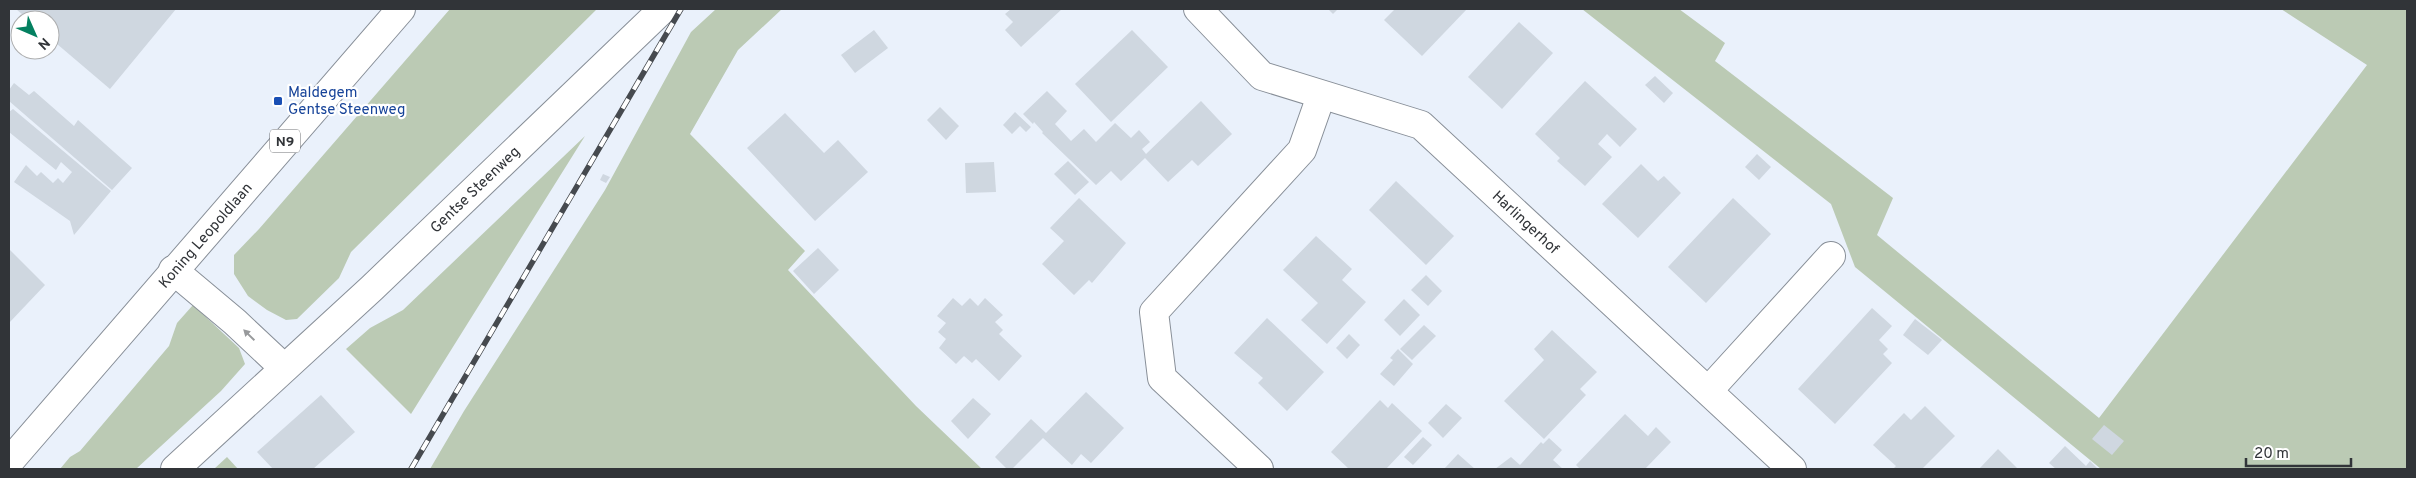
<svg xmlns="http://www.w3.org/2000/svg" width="2416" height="478" viewBox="0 0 2416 478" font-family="Overpass,sans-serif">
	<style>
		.green { fill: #bbcab4 }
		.building { fill: #cfd7e0 }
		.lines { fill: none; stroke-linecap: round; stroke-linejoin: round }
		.minor-casing { stroke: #888f98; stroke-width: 30 }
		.tertiary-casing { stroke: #888f98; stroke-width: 30 }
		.primary-casing { stroke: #888f98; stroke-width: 30 }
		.minor { stroke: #fff; stroke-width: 28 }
		.tertiary { stroke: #fff; stroke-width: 28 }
		.primary { stroke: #fff; stroke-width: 28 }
		.rail-casing { stroke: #464a4f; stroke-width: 5.5 }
		.rail { stroke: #fff; stroke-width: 4; stroke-dasharray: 11; stroke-linecap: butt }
		.oneway { fill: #989a9c }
		.transit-dot { fill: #1a4fb4; stroke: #fff; stroke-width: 2 }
		.labels { text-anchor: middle; stroke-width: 4.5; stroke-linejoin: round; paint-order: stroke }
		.shield { fill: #fff; stroke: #6f7174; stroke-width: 1 }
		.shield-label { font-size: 14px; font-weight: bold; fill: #313438 }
		.transit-label { font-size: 15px; fill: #164399; stroke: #fff; text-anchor: start }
		.street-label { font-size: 15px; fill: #313438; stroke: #fff }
	</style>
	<rect width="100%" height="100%" fill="#eaf1fb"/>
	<g class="green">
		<path d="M450 9H597L351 252 339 278 297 319 286 320 267 310 248 296 234 274V255L259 229Z"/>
		<path d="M716 9H782L738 50 690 134 805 251 788 270 916 406 982 469H430L464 411 605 190 691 32Z"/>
		<path d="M1582 9H1679L1725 43 1715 61 1893 198 1877 235 2099 418 2367 65 2281 9H2407V469H2101L1855 267 1831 204Z"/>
		<path d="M585 136 411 414 346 349 370 328 403 310Z"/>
		<path d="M193 305 239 348 245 364 221 391 136 469H60L70 457 80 451 169 346 177 323Z"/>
		<path d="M227 457 238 469H214Z"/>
	</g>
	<g class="building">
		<path d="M16 9H176L110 89 50 38V20H29Z"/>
		<path d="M1011 9H1062L1021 47 1005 30 1013 22 1005 14Z"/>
		<path d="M1328 9H1338L1333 14Z"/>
		<path d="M1395 9H1467L1422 56 1384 20Z"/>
		<path d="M1519 22 1553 53 1502 109 1468 77Z"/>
		<path d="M874 30 888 48 855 73 841 55Z"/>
		<path d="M1132 30 1168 67 1111 122 1075 84Z"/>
		<path d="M1655 76 1673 93 1664 103 1645 85Z"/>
		<path d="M1585 81 1637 129 1620 147 1607 134 1598 144 1612 157 1585 186 1557 161 1560 158 1535 134Z"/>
		<path d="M14 83 29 95 34 91 74 126 78 120 132 168 112 190 9 101V90Z"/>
		<path d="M1047 91 1067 111 1055 124 1071 141 1084 129 1096 142 1115 123 1131 138 1139 130 1150 142 1142 149 1146 154 1201 101 1232 134 1198 166 1192 160 1168 182 1145 158 1121 181 1111 171 1096 185 1042 133 1043 132 1034 122 1033 124 1023 114Z"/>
		<path d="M940 107 959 126 946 140 927 120Z"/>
		<path d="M13 109 111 191 74 235 70 221 14 182 26 165 37 176 41 172 53 183 58 178 63 183 72 172 61 162 56 170 9 132V112Z"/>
		<path d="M1015 112 1031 127 1026 132 1020 126 1012 134 1003 125Z"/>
		<path d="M785 113 824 153 838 140 868 172 815 221 747 148Z"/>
		<path d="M1757 154 1771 167 1759 180 1745 167Z"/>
		<path d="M1068 161 1089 182 1075 195 1054 174Z"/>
		<path d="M994 162 996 192 966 193 965 163Z"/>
		<path d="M1641 164 1658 181 1664 176 1681 193 1638 238 1602 204Z"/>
		<path d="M603 174 610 177 606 183 600 180Z"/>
		<path d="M1396 181 1454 236 1426 265 1369 210Z"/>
		<path d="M1079 198 1126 243 1092 283 1089 280 1074 295 1042 264 1064 241 1050 228Z"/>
		<path d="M1733 198 1771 234 1706 303 1668 267Z"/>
		<path d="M1316 236 1352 269 1342 280 1366 302 1327 344 1301 320 1318 303 1283 270Z"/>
		<path d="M818 248 839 270 814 294 793 271Z"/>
		<path d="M9 249 45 285 9 323Z"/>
		<path d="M1426 275 1442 291 1428 306 1411 290Z"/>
		<path d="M953 298 962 306 970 298 978 306 985 298 1003 315 995 322 1003 330 999 334 1022 356 999 381 976 359 972 363 964 356 956 364 939 348 946 339 938 332 946 323 937 316Z"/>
		<path d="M1404 299 1420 315 1400 336 1384 320Z"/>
		<path d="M1872 308 1892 326 1879 340 1888 349 1883 354 1892 363 1835 424 1798 389Z"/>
		<path d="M1267 318 1324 372 1287 411 1258 383 1263 378 1234 353Z"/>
		<path d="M1915 319 1942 340 1928 355 1903 335Z"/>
		<path d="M1424 325 1436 336 1412 360 1400 349Z"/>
		<path d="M1552 330 1597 372 1580 389 1586 395 1544 439 1504 401 1544 360 1534 349Z"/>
		<path d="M1349 334 1360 345 1347 359 1336 348Z"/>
		<path d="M1398 349 1413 364 1394 386 1380 374 1393 360 1390 358Z"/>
		<path d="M1086 392 1124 428 1091 463 1081 454 1072 465 1043 438 1012 469H1007L995 457 1031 419 1046 433Z"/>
		<path d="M321 395 355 432 313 469H273L257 452Z"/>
		<path d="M973 398 991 414 968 439 951 421Z"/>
		<path d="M1380 400 1388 408 1392 403 1422 431 1386 469H1349L1331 452Z"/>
		<path d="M1446 404 1462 418 1443 438 1428 423Z"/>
		<path d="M1925 406 1955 436 1922 469H1893L1896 466 1873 445 1904 413 1911 420Z"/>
		<path d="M1625 414 1648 436 1656 427 1671 442 1645 469H1580L1576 465Z"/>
		<path d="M2104 425 2124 441 2112 455 2092 439Z"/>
		<path d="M1423 437 1432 445 1413 465 1404 457Z"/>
		<path d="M1549 438 1562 450 1553 460 1563 469H1495L1511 457 1520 465 1541 442 1543 444Z"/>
		<path d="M2065 446 2086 466 2090 461 2098 469H2056L2049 463Z"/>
		<path d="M1998 449 2018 469H1979Z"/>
		<path d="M1458 454 1475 469H1444Z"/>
	</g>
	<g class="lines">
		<g class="minor-casing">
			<g id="minor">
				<path id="s1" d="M1198 9 1262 76 1421 125 1792 469"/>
				<path d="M1709 390 1831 256"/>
				<path d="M1259 469 1162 378 1154 312 1302 150 1321 96"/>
			</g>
		</g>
		<g class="tertiary-casing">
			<g id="tertiary">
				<path d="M173 270 235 322 284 368"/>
				<path id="s2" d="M175 469 372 288 663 9"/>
			</g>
		</g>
		<g class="primary-casing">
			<g id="primary">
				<path id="s3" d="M9 462 401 9"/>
			</g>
		</g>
		<use href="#minor" class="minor"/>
		<use href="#tertiary" class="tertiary"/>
		<use href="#primary" class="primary"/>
		<g class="rail-casing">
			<path id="rail" d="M411 469 681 9"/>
		</g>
		<use href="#rail" class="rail"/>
	</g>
	<defs><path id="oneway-solid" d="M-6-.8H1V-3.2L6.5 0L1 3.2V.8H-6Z" transform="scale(1.25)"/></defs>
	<use class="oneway" href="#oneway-solid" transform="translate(249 335) rotate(-136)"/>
	<rect class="transit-dot" x="273" y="96" width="10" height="10" rx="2.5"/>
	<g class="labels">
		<rect class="shield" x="270" y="129.5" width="30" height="23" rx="4"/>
		<g class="shield-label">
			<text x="285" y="146">N9</text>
		</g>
		<g class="transit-label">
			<text x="288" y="97">Maldegem<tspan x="288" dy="17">Gentse Steenweg</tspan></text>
		</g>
		<g class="street-label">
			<text dy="5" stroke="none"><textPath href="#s2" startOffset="410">Gentse Steenweg</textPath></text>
			<text dy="5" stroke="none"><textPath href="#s1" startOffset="402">Harlingerhof</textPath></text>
			<text dy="5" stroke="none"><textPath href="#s3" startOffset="300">Koning Leopoldlaan</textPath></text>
		</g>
	</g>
	<rect width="2416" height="478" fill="none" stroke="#313438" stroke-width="20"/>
	<g transform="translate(35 35) rotate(135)"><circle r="24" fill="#ffffff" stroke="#adaeaf"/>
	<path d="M0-4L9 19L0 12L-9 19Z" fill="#048060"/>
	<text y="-8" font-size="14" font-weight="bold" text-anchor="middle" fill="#313438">N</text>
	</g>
	<path d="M2246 458v8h105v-8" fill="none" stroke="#313438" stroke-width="2.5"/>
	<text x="2254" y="458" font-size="15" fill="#313438" stroke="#ffffff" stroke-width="4" paint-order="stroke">20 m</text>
</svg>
